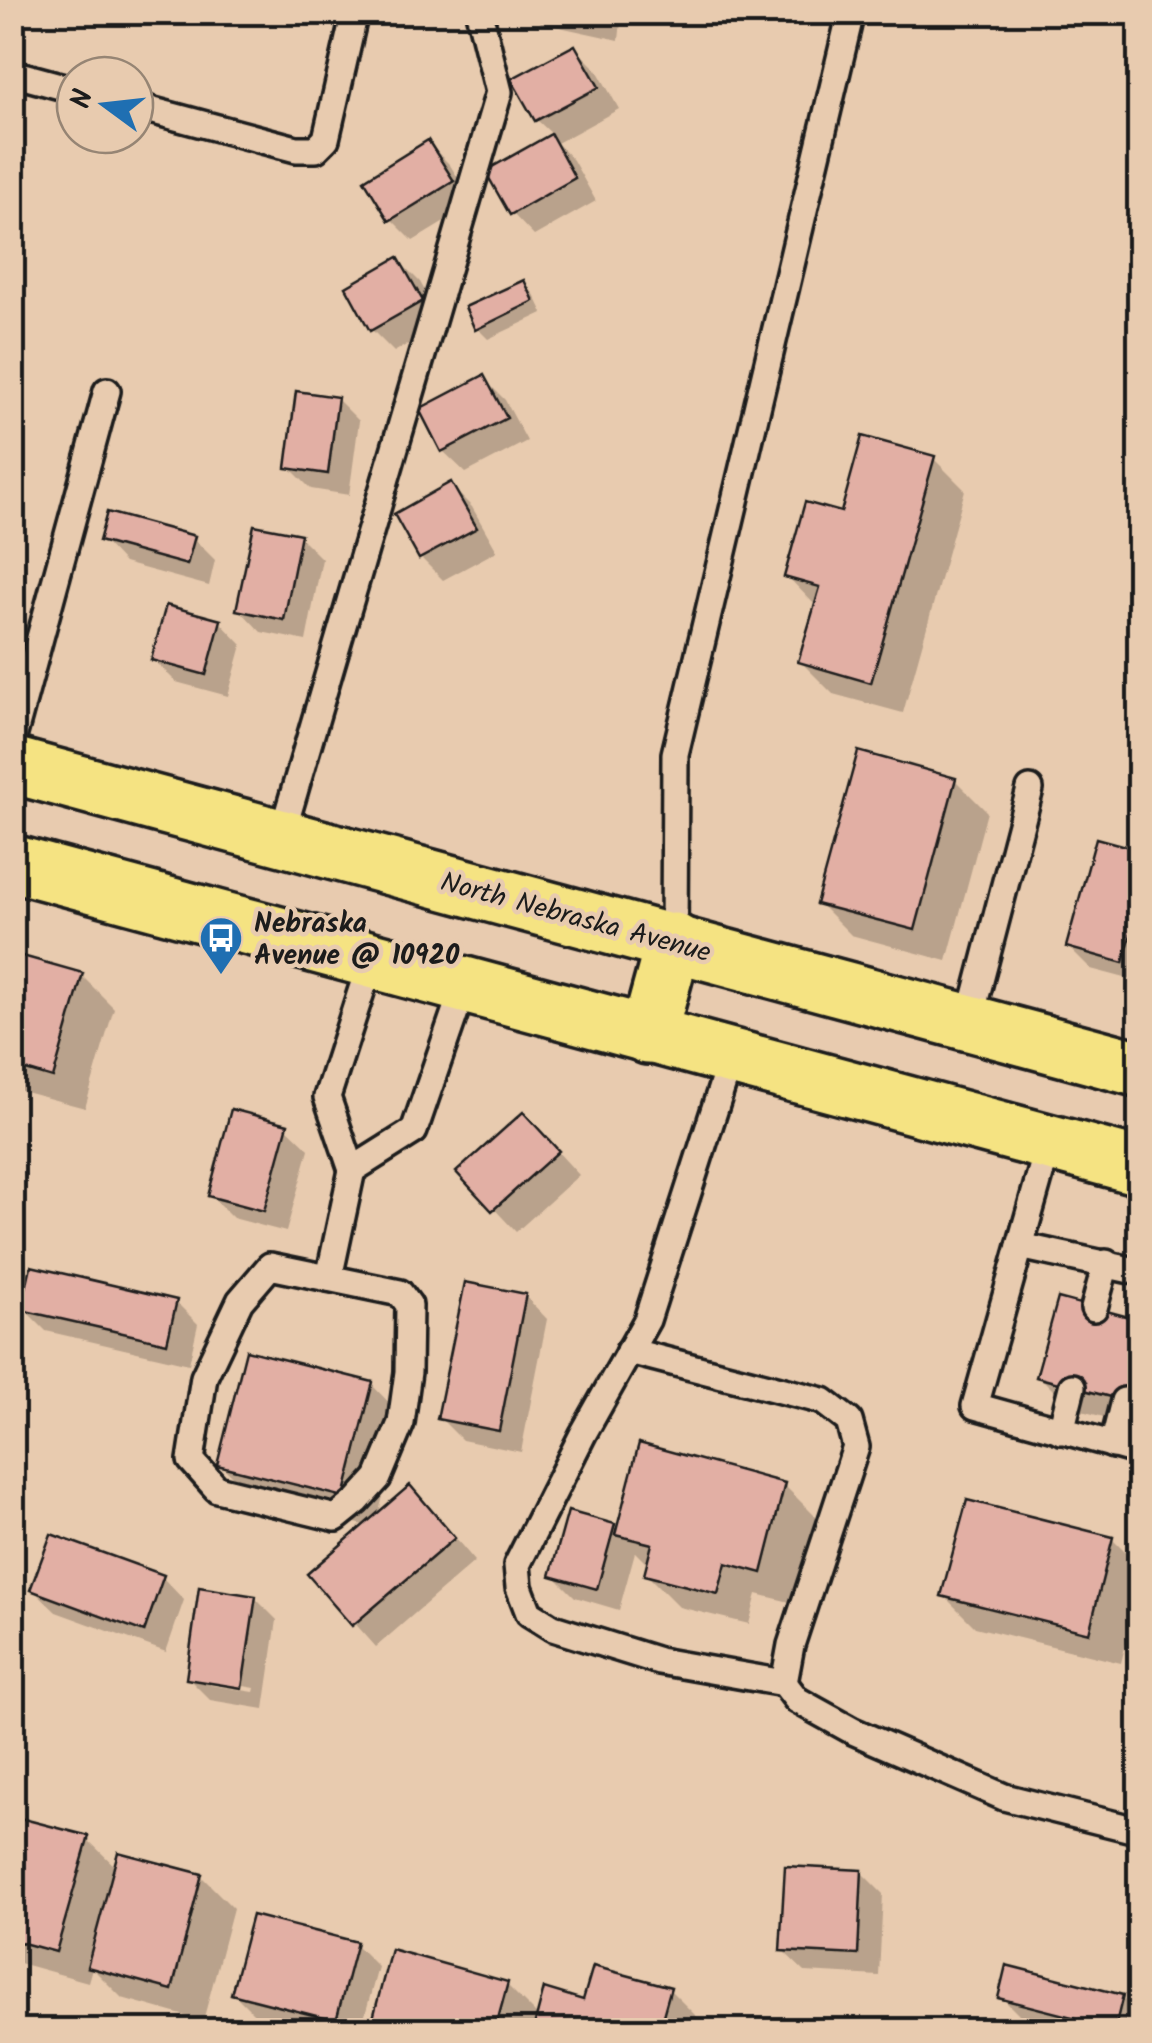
<svg xmlns="http://www.w3.org/2000/svg" width="1152" height="2043" viewBox="0 0 1152 2043" font-family="Kalam,sans-serif">
	<style>
		.shadow { fill: #0003; fill-rule: evenodd }
		.building { fill: #e2afa4; stroke: #1c1c1c; stroke-width: 2.5 }
		.lines { fill: none; stroke-linecap: round; stroke-linejoin: round }
		.lane-casing { stroke: #1c1c1c; stroke-width: 32 }
		.primary-casing { stroke: #1c1c1c; stroke-width: 62 }
		.lane { stroke: #e8cbaf; stroke-width: 25 }
		.primary { stroke: #f5e382; stroke-width: 55 }
		.labels { text-anchor: middle; stroke-width: 9; stroke-linejoin: round; paint-order: stroke }
		.street-label { font-size: 28px; fill: #1c1c1c; stroke: #e8cbaf }
		.poi-label { font-size: 28px; font-weight: bold; fill: #1c1c1c; stroke: #e8cbaf; text-anchor: start }
	</style>
	<rect width="100%" height="100%" fill="#e8cbaf"/>
	<filter id="ink" filterUnits="userSpaceOnUse"><feTurbulence type="fractalNoise" baseFrequency=".01" numOctaves="2"/><feDisplacementMap in="SourceGraphic" scale="20" xChannelSelector="R" yChannelSelector="G"/><feConvolveMatrix kernelMatrix="1 2 1 2 8 2 1 2 1" color-interpolation-filters="sRGB"/></filter>
	<g filter="url(#ink)">
		<g class="shadow">
			<path d="M531 12H622L619 40 541 23Z"/>
			<path d="M575 48 597 70 619 109 557 143 573 160 596 201 534 236 512 213 489 172 554 136 537 120Z"/>
			<path d="M428 143 450 165 474 204 413 241 391 219Z"/>
			<path d="M398 260 420 282 443 324 394 352 372 330Z"/>
			<path d="M523 283 534 294 543 313 488 339 477 328Z"/>
			<path d="M483 378 505 400 527 441 466 473 443 451Z"/>
			<path d="M337 399 359 421 349 495 311 489 289 467Z"/>
			<path d="M933 458 965 490 903 713 833 694 801 662 817 607 787 576 843 515Z"/>
			<path d="M450 485 472 507 497 551 443 580 421 558 397 515Z"/>
			<path d="M300 537 322 559 306 641 261 632 239 609Z"/>
			<path d="M193 538 215 560 209 586 124 563 102 540Z"/>
			<path d="M220 622 242 645 228 696 176 682 154 660Z"/>
			<path d="M955 780 987 812 947 961 851 935 819 903Z"/>
			<path d="M1140 853V982L1091 969 1068 946Z"/>
			<path d="M12 956 82 976 114 1008 85 1108 14 1089 12 1095Z"/>
			<path d="M286 1127 309 1149 286 1232 233 1218 211 1196Z"/>
			<path d="M545 1138 579 1175 516 1232 460 1172Z"/>
			<path d="M525 1296 547 1319 521 1452 462 1440 440 1418Z"/>
			<path d="M176 1302 198 1324 189 1364 46 1331 24 1309Z"/>
			<path d="M1140 1323V1427L1071 1408 1039 1376Z"/>
			<path d="M371 1384 403 1417 378 1516 432 1511 475 1561 376 1647 311 1574 367 1526 252 1496 220 1464Z"/>
			<path d="M784 1485 816 1517 794 1603 757 1594 749 1624 679 1607 647 1575 649 1566 635 1552 619 1610 575 1597 553 1575 613 1526 618 1532Z"/>
			<path d="M1112 1539 1140 1567V1588L1121 1663 975 1627 943 1595Z"/>
			<path d="M162 1577 184 1600 166 1652 56 1612 33 1590Z"/>
			<path d="M255 1598 277 1620 264 1709 210 1700 188 1678ZM210 1680 255 1688 254 1692 210 1685Z"/>
			<path d="M12 1819 87 1839 117 1868 201 1876 233 1908 203 2021 122 1998 92 1968 88 1982 12 1961Z"/>
			<path d="M861 1872 883 1894 879 1976 805 1972 782 1950Z"/>
			<path d="M355 1944 378 1967 361 2030H314L256 2016 234 1994Z"/>
			<path d="M393 1952 506 1984 539 2017 585 2003 670 1990 702 2022 699 2030H372Z"/>
			<path d="M1001 1997H1121L1140 2015V2030H1067L1023 2019Z"/>
		</g>
		<g class="building">
			<path d="M575 45 599 87 535 121 511 79Z"/>
			<path d="M551 134 575 178 510 215 485 171Z"/>
			<path d="M428 140 454 181 389 221 364 180Z"/>
			<path d="M398 257 423 301 370 331 346 287Z"/>
			<path d="M524 280 534 301 475 330 465 307Z"/>
			<path d="M484 375 507 418 441 452 419 409Z"/>
			<path d="M296 391 338 397 328 474 286 468Z"/>
			<path d="M862 436 935 456 871 683 798 662 820 587 784 577 805 502 841 512Z"/>
			<path d="M451 482 477 528 419 559 394 514Z"/>
			<path d="M107 512 195 536 187 565 99 541Z"/>
			<path d="M254 525 301 534 284 620 236 610Z"/>
			<path d="M166 605 221 620 206 675 151 660Z"/>
			<path d="M858 751 956 778 915 930 816 904Z"/>
			<path d="M1096 838 1140 850V902L1123 963 1066 947Z"/>
			<path d="M12 953 83 973 53 1078 12 1066Z"/>
			<path d="M231 1109 288 1124 264 1211 208 1196Z"/>
			<path d="M523 1112 559 1151 492 1211 456 1172Z"/>
			<path d="M31 1266 177 1300 167 1343 21 1310Z"/>
			<path d="M465 1282 526 1294 499 1431 437 1419Z"/>
			<path d="M1058 1298 1140 1320V1405L1036 1377Z"/>
			<path d="M246 1350 373 1382 344 1497 217 1465Z"/>
			<path d="M639 1443 785 1483 762 1573 726 1563 718 1594 644 1575 652 1544 615 1535Z"/>
			<path d="M410 1485 455 1538 352 1626 307 1574Z"/>
			<path d="M967 1500 1113 1537 1089 1633 941 1596Z"/>
			<path d="M568 1511 615 1524 597 1589 550 1576Z"/>
			<path d="M51 1534 164 1575 144 1632 30 1590Z"/>
			<path d="M199 1587 256 1596 242 1688 186 1679Z"/>
			<path d="M12 1816 89 1836 56 1952 12 1940Z"/>
			<path d="M118 1852 202 1874 172 1990 87 1967Z"/>
			<path d="M785 1866 862 1870 858 1955 780 1951Z"/>
			<path d="M252 1915 357 1942 336 2021 231 1994Z"/>
			<path d="M391 1949 508 1982 495 2030H370Z"/>
			<path d="M1006 1965 1123 1995 1115 2028 998 1998Z"/>
			<path d="M593 1966 671 1987 659 2030H533L544 1988 583 2000Z"/>
		</g>
		<g class="lines">
			<g class="lane-casing">
				<g id="lane">
					<path d="M12 73 75 90"/>
					<path d="M135 106 296 149H316L326 139 355 12"/>
					<path d="M12 741 107 391"/>
					<path d="M281 837 499 92 479 12"/>
					<path d="M674 941 675 754 851 12"/>
					<path d="M371 961 327 1097 352 1170 414 1131 464 986"/>
					<path d="M969 1023 1030 789"/>
					<path d="M731 1058 647 1320 583 1434 517 1565 519 1587 529 1613 553 1628 659 1661 784 1683 797 1700 853 1731 1004 1797 1140 1831"/>
					<path d="M1049 1143 975 1406 1140 1452"/>
					<path d="M1020 1246 1140 1272"/>
					<path d="M270 1266 400 1293 409 1305 408 1372 401 1423 378 1478 357 1501 336 1518 217 1489 191 1460 204 1377 240 1301Z"/>
					<path d="M329 1278 352 1170"/>
					<path d="M1094 1308 1106 1263"/>
					<path d="M629 1351 823 1401 849 1421 856 1447 791 1645 784 1683"/>
					<path d="M1061 1431 1072 1387"/>
					<path d="M1113 1445 1124 1401"/>
				</g>
			</g>
			<g class="primary-casing">
				<g id="primary">
					<path d="M12 765 1140 1069"/>
					<path d="M12 863 1140 1167"/>
					<path d="M648 1036 674 941"/>
				</g>
			</g>
			<use href="#lane" class="lane"/>
			<use href="#primary" class="primary"/>
		</g>
	</g>
	<defs>
		<g id="bus-pin" transform="scale(2.25)"><path d="M0 17L-7.5 6A9.5 9.5 0 1 1 7.5 6Z" fill="#1f6fb2" stroke="#e8cbaf"/><path d="M-5-6H5V4H4V6H2V4H-2V6H-4V4H-5ZM-3.5-4V0h7V-4ZM-3.5 1.2v1.5H-2V1.2ZM2 1.2v1.5H3.5V1.2Z" fill="#fff"/></g>
	</defs>
	<g fill-rule="evenodd">
		<use href="#bus-pin" x="221" y="938"/>
	</g>
	<g class="labels">
		<g class="street-label">
			<text transform="translate(576 916) rotate(15)" y="10">North Nebraska Avenue</text>
		</g>
		<g class="poi-label">
			<text x="254" y="932">Nebraska<tspan x="254" dy="32">Avenue @ 10920</tspan></text>
		</g>
	</g>
	<rect width="1152" height="2043" fill="none" stroke="#e8cbaf" stroke-width="50"/>
	<rect x="25" y="25" width="1102" height="1993" fill="none" stroke="#1c1c1c" stroke-width="4" filter="url(#ink)"/>
	<g transform="translate(105 105) rotate(285)"><circle r="48" fill="#e8cbaf" stroke="#968574" stroke-width="2.5"/>
	<path d="M0-8L18 38L0 25L-18 38Z" fill="#1f6fb2"/>
	<text y="-15" font-size="28" font-weight="bold" text-anchor="middle" fill="#1c1c1c">N</text>
	</g>
</svg>
